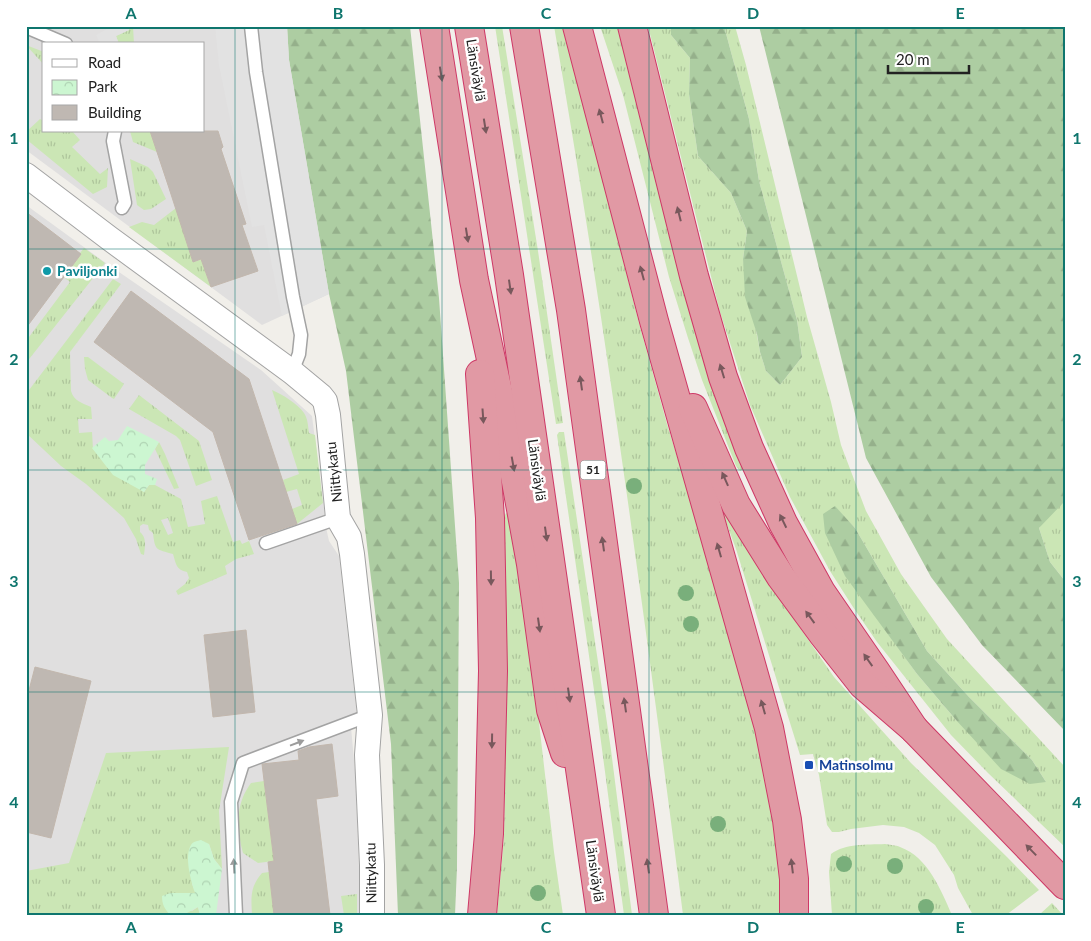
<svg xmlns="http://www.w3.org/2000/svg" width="1091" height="941" viewBox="0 0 1091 941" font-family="Lato,sans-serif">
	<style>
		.residential { fill: #e0dfdf; fill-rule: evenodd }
		.grass { fill: url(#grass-tufts); fill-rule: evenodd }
		.forest { fill: url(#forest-firs) }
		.park { fill: url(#park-crowns) }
		.parking { fill: #e2e2e2 }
		.building { fill: #bfb8b2; stroke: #c2b7ad }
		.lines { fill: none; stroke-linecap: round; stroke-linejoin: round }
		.lane-casing { stroke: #a3a3a3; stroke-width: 15 }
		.street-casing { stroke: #a3a3a3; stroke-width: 26 }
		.highway-casing { stroke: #ce3866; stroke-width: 30 }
		.lane { stroke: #fff; stroke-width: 12 }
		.street { stroke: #fff; stroke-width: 24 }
		.highway { stroke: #e199a4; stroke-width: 28 }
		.tree { fill: #79af7b }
		.oneway { fill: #78585c }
		.oneway2 { fill: #9c9c9c }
		.grid { fill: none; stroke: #0f766e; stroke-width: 1; stroke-opacity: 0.55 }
		.culture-dot { fill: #0f9aa8; stroke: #fff; stroke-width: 2 }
		.transit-dot { fill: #1a4fb4; stroke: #fff; stroke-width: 2 }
		.labels { text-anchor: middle; stroke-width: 5; stroke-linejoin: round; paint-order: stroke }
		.shield { fill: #fff; stroke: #646464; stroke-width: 1 }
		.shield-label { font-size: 12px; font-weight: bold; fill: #222 }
		.street-label { font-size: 14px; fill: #222; stroke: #fff }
		.culture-label { font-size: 14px; font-weight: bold; fill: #0d838f; stroke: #fff; text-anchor: start }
		.transit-label { font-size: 14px; font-weight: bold; fill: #164399; stroke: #fff; text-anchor: start }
		.neatline { fill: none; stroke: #0f766e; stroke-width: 2 }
		.grid-label { font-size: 16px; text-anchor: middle; font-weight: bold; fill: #0f766e }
	</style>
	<defs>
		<pattern id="grass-tufts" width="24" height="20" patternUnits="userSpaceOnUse" patternTransform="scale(1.25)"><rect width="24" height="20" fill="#cbe6b5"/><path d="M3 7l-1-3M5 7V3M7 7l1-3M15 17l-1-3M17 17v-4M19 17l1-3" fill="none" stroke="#aec59b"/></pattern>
		<pattern id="forest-firs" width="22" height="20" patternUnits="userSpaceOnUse" patternTransform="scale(1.25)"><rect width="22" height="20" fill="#adcda2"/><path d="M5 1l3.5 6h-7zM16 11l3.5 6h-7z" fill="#95b08b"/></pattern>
		<pattern id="park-crowns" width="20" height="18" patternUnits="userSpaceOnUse" patternTransform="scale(1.25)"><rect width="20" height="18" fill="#ccf6d1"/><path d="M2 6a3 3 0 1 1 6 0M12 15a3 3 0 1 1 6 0" fill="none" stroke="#afd3b3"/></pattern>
	</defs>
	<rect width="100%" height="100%" fill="#f1efea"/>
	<g class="residential">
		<path d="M26 26H287L289 60 329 294 262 325 26 150ZM44 44H204V131H44Z"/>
		<path d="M26 205 103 261 261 370 312 416 327 532 329 541 339 556 357 716 351 727 355 771 361 915H26Z"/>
	</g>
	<g class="grass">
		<path d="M128 26H133L134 44H119L116 36 129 30Z"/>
		<path d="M495 26H502L538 251 563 423 556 424Z"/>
		<path d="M554 26H565L610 209 639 323 667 424 698 524 772 788 780 853 781 915H683C645 618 605 321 554 26Z"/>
		<path d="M600 26H621L741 462 743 469 740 471 736 466 702 380 688 338 669 277 623 95Z"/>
		<path d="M648 26H671V35L690 58 689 94 698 156 731 193 747 231 743 259 760 352 766 371 780 385 802 357 797 320 759 181 749 119 724 26H735L746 65 807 317 831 402 841 445 866 511 901 574 947 639 1065 767V847L988 773 951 735 877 642 853 607 830 571 790 497 750 405 720 312ZM835 507 855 528 927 651 969 697 1032 760 1046 782 956 720 917 674 884 628Z"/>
		<path d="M26 45 44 52V65Z"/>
		<path d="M40 119 44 121V131H72L80 140 72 147 100 174 108 168 107 187 93 194 26 139V132Z"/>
		<path d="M130 131H150L157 152 133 142Z"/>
		<path d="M130 159 148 167 153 172 166 199 151 209 144 210 137 205Z"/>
		<path d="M176 208 193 262 209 257 204 268 211 287 129 227 142 222 154 225Z"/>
		<path d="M84 248 105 263 26 363V341L70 282 64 277 81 254 80 253Z"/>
		<path d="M113 279 121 284 70 352 71 391C74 401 82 403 91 407L92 419H78L79 433 92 432 93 449 144 492 149 485H155L181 499 188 527 205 524 201 501 217 496 233 542 240 540 242 544 249 541 254 554 236 559 225 566 227 574 178 595 176 591 185 584 189 578 187 572C176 570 176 564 173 554 156 549 155 551 153 533L149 530 148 525 143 524 140 526V532C147 538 145 546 144 555L141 554 136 539 124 518 86 484 61 466 26 433V394ZM168 518 173 533 168 535 161 520Z"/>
		<path d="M84 357H88L124 384 114 399 112 398 88 380 85 369Z"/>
		<path d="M272 390C283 395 297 403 304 413 308 419 308 426 309 433L315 435 323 503 297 524 292 509 302 505 297 489 286 492 283 480 299 474Z"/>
		<path d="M139 395 199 441 212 480 196 486 180 440 176 436 129 409Z"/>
		<path d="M559 432H564L611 750 632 915H624L596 704 557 435Z"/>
		<path d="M159 442 165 454 179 488 174 489 155 449Z"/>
		<path d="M1065 501V581L1050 562 1039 528 1047 516Z"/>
		<path d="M720 503 787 609 834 677 911 763 1007 857 1039 890 1006 915H973L958 888 954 875 935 845 919 833 904 827 883 825 851 829 839 832H832L827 825 819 775 813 754 800 755 736 549 722 511Z"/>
		<path d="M506 513 510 515 530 645 554 852 563 915H497L504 837 505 778 503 519Z"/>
		<path d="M229 747 219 811 222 869 214 859 209 844 192 884 196 893H170L192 911 198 907 200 915H26V871L69 863 106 753Z"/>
		<path d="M264 781 274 861 258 863 243 853C238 836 236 813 243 797 245 792 248 787 251 783Z"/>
		<path d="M885 844C889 845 896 845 900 847 928 857 941 890 952 915H832L829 872 831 854C846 843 866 845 885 844Z"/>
		<path d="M269 872 274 915H252C251 897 250 887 262 873Z"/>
		<path d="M357 894V915H344L341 896Z"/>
		<path d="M1052 903 1063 915H1039Z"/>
	</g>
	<g class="forest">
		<path d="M287 26H410L439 298 459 583 457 867 455 915H398L391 744 346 371 329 294 289 60Z"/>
		<path d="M671 26H724L749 119 759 181 797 320 802 357 780 385 766 371 760 352 757 334 745 297 743 259 747 231 731 193 698 156 689 94 690 58 671 35Z"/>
		<path d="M759 26H1065V501L1039 528 1050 562 1065 581V731L982 645 931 577 866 458Z"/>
		<path d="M835 506 855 528 927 651 969 697 1032 760 1046 782 1030 784 1001 769 956 720 917 674 845 576 825 533 823 514Z"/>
	</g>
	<g class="park">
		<path d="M127 426 159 442 145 465V474L157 479 155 485H149L144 492 113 475 92 448 105 437 109 441 118 440Z"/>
		<path d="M201 840 209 844 214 859 222 869 216 915H200L198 907 185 914 170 915C165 909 162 905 162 896L170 893H195C191 881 184 856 191 845 193 841 198 841 201 840Z"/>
	</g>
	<g class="parking">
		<path d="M113 26H128L129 30 116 36 119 44H100L96 35Z"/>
		<path d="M215 26H287L289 60 329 294 282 316 264 225 252 227 219 65Z"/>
	</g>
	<g class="building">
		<path d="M150 131H218L223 147 221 149 246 224 242 225 258 271 211 287 201 259 193 262 168 185Z"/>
		<path d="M26 212 81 254 26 328Z"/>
		<path d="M131 291 249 379 297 524 249 540 213 432 94 342Z"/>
		<path d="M246 630 255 712 213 717 204 635Z"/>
		<path d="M35 667 91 681 51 838 26 832V702Z"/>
		<path d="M332 744 338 796 316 799 330 915H274L268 862 274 861 262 764 299 760 298 751 309 747Z"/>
	</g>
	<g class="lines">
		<g class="lane-casing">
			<g id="lane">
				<path d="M251 26 256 72 293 297 301 335 299 354 292 372"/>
				<path d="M26 27 66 44"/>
				<path d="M115 131 113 141 125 203 122 208"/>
				<path d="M266 543 338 518"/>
				<path d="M236 915 231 802 243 763 370 715"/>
			</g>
		</g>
		<g class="street-casing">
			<path id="street" d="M26 175 109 238 292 372 321 396 325 401 328 415 338 518 349 537 352 554 370 715 367 755 372 865V915"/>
		</g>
		<g class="highway-casing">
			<g id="highway">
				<path d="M434 26 474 280 509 443 531 564 551 710 565 753"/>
				<path d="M469 26 509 275 601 915"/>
				<path d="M524 26 571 310 654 915"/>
				<path d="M577 26 654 321 769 728 787 820 794 879V915"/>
				<path d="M632 26 694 276 723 377 749 448 783 523 821 592 876 672 914 729"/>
				<path d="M480 374 490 518 493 671 489 834 482 915"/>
				<path d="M693 408 736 505 781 577 822 633 863 685 914 729 1065 885"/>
			</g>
		</g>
		<use href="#lane" class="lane"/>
		<use href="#street" class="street"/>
		<use href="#highway" class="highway"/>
	</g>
	<g class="tree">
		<circle cx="634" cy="486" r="8"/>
		<circle cx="686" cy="593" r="8"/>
		<circle cx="691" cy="624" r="8"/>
		<circle cx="718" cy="824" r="8"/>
		<circle cx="844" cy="864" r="8"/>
		<circle cx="895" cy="866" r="8"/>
		<circle cx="538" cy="893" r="8"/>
		<circle cx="926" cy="907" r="8"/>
	</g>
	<defs><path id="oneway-solid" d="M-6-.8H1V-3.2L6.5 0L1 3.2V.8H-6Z" transform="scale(1.25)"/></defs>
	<g class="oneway">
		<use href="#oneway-solid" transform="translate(441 74) rotate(81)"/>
		<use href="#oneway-solid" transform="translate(601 116) rotate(-105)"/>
		<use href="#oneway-solid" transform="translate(485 126) rotate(81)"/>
		<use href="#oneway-solid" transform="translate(679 214) rotate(-104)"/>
		<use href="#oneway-solid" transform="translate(467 235) rotate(81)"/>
		<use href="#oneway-solid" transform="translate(642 273) rotate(-105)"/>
		<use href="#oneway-solid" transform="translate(510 287) rotate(82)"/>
		<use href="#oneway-solid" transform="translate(722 371) rotate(-107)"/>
		<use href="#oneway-solid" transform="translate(581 383) rotate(-98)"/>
		<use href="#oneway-solid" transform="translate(483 416) rotate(86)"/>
		<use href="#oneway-solid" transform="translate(513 464) rotate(80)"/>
		<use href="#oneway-solid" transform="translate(725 479) rotate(-114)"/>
		<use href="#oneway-solid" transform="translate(783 521) rotate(-116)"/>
		<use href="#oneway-solid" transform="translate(546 534) rotate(82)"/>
		<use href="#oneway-solid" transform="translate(603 544) rotate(-98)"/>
		<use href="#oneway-solid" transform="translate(719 550) rotate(-106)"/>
		<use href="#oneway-solid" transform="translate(491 578) rotate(89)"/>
		<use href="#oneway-solid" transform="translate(810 617) rotate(-126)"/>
		<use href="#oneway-solid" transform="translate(539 625) rotate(82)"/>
		<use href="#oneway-solid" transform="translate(868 660) rotate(-125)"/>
		<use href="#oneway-solid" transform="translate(569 695) rotate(82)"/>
		<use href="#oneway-solid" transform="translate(625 705) rotate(-98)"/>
		<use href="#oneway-solid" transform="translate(763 707) rotate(-106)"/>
		<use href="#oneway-solid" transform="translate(492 741) rotate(91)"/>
		<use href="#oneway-solid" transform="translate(1031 850) rotate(-134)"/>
		<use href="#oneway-solid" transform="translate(648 866) rotate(-98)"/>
		<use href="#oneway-solid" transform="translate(792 866) rotate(-97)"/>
	</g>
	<g class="oneway2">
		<use href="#oneway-solid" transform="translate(297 743) rotate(-21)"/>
		<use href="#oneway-solid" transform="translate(234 866) rotate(-93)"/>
	</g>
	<path class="grid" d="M235 26V915M442 26V915M649 26V915M856 26V915M26 249H1065M26 470H1065M26 692H1065"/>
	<circle class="culture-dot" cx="47" cy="271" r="5"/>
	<rect class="transit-dot" x="804" y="760" width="10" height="10" rx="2.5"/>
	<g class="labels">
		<rect class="shield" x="580.5" y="460.5" width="25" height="19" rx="4"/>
		<g class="shield-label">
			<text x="593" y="474">51</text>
		</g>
		<g class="street-label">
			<text transform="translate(476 70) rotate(81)" y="5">Länsiväylä</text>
			<text transform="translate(537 470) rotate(82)" y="5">Länsiväylä</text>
			<text transform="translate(334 472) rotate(-96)" y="5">Niittykatu</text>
			<text transform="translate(595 871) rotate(82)" y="5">Länsiväylä</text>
			<text transform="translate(371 873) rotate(-91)" y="5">Niittykatu</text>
		</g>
		<g class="culture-label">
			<text x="57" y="276">Paviljonki</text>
		</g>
		<g class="transit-label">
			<text x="819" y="770">Matinsolmu</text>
		</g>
	</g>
	<rect width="1091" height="941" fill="none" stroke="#ffffff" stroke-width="55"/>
	<rect x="42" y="42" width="162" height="90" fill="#ffffff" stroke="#a7a7a7"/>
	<rect x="52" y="59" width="25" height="8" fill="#ffffff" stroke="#a7a7a7"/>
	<text x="88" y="68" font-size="15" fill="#222222">Road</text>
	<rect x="52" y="80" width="25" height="15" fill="url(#park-crowns)" stroke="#a7a7a7"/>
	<text x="88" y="92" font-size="15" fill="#222222">Park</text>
	<rect x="52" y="105" width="25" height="15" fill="#bfb8b2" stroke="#a7a7a7"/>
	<text x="88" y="118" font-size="15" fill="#222222">Building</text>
	<path d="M888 65v8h81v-8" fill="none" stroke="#222222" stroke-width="2.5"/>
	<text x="896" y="65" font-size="15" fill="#222222" stroke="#ffffff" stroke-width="4" paint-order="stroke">20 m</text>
	<rect x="28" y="28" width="1036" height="886" class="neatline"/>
	<g class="grid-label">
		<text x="131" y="19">A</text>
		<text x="338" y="19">B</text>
		<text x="546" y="19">C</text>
		<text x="753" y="19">D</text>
		<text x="960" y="19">E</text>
		<text x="14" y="144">1</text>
		<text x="1077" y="144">1</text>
		<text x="14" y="365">2</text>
		<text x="1077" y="365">2</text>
		<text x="14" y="587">3</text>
		<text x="1077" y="587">3</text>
		<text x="14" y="808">4</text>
		<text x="1077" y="808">4</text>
		<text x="131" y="933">A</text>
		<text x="338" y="933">B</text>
		<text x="546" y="933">C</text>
		<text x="753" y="933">D</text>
		<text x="960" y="933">E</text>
	</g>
</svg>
